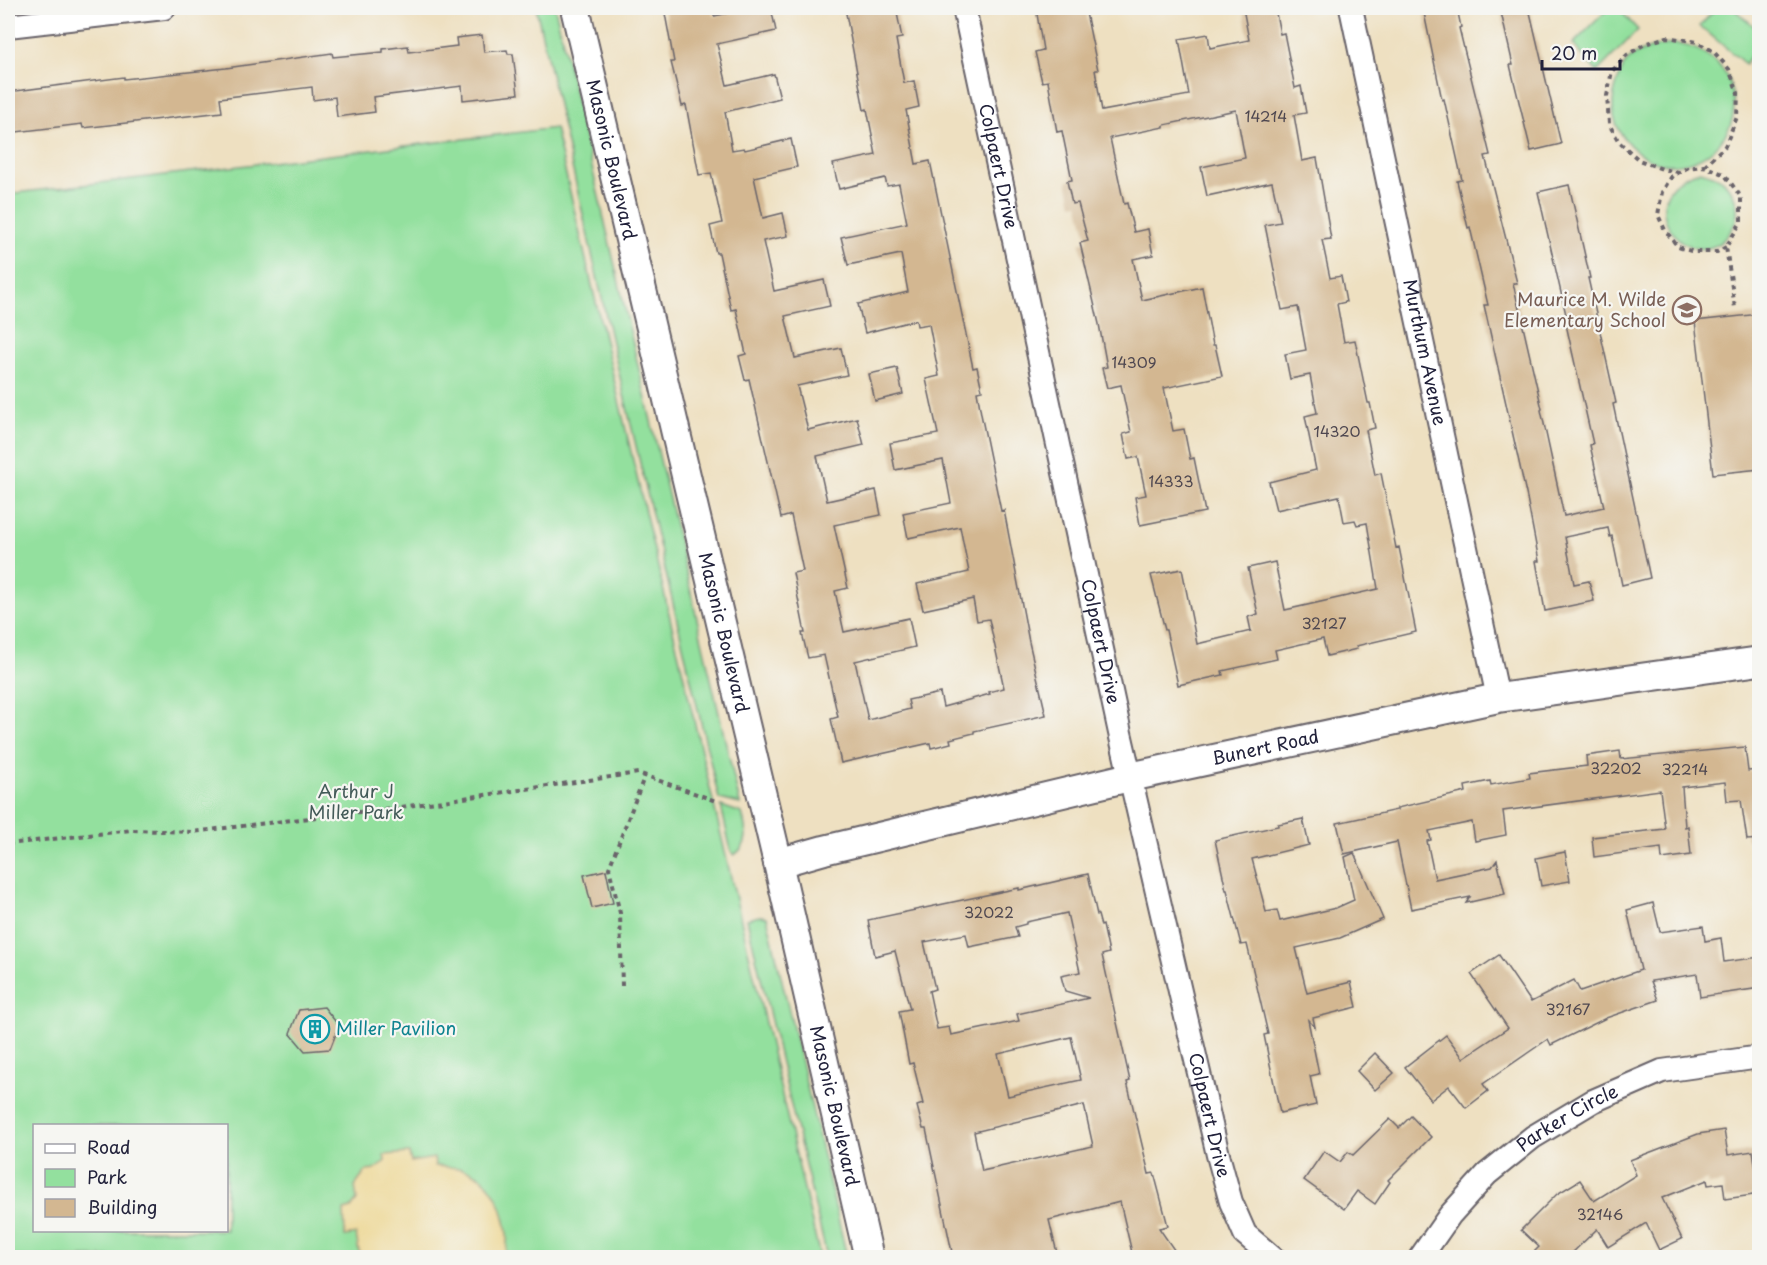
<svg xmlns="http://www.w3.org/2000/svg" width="1767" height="1265" viewBox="0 0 1767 1265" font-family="'Playpen Sans',sans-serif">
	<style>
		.green { fill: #93e09e; stroke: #5a816c; stroke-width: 1.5; fill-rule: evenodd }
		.sand { fill: #eeda9e; stroke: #887e6c; stroke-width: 1.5 }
		.building { fill: #d3b791; fill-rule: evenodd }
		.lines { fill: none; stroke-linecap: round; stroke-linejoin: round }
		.minor-casing { stroke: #69646a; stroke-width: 26 }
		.tertiary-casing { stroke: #69646a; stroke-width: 32 }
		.path { stroke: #69646a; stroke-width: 4; stroke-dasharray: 4.5 4.5; stroke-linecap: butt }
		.minor { stroke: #fff; stroke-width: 22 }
		.tertiary { stroke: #fff; stroke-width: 28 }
		.labels { text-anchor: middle; stroke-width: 4.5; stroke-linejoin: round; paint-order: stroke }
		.number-label { font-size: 15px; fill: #4e4750 }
		.street-label { font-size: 18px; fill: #22223b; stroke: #f6f6f2 }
		.education-label { font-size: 18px; fill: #785e54; stroke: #f6f6f2; text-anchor: end }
		.park-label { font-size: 18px; fill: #445b59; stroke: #f6f6f2 }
		.culture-label { font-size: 18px; fill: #0d838f; stroke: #f6f6f2; text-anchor: start }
	</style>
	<rect width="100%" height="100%" fill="#f6f6f2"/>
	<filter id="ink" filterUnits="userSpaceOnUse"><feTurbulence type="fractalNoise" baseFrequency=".0167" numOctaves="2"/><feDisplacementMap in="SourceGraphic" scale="12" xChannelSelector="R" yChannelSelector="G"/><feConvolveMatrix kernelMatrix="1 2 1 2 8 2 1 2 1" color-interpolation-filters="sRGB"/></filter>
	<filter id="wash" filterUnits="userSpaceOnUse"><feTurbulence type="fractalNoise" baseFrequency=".008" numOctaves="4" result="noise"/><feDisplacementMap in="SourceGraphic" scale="24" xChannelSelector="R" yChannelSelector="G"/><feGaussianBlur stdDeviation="1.35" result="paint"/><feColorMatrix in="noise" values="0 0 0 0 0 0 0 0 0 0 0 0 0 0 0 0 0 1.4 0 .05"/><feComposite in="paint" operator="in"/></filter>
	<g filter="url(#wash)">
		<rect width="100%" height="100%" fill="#eee0c1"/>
		<g class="green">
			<path d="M536 8H555L740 804 719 799 624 395Z"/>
			<path d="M1609 8H1618L1638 30 1597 72 1573 44Z"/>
			<path d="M1716 8H1732L1759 30V45L1745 64 1700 26Z"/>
			<path d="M1678 44C1690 46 1701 50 1711 58 1731 72 1740 106 1729 128 1707 172 1653 177 1624 138 1610 119 1610 99 1619 78 1621 73 1623 65 1627 61 1641 48 1659 45 1678 44Z"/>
			<path d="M555 128 820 1257H8V194ZM34 1126H226V1230H34Z"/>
			<path d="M1700 171C1707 173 1715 175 1721 179 1725 181 1727 186 1730 189 1739 203 1740 218 1730 232 1693 285 1620 195 1700 171Z"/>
			<path d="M721 806 742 813C746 830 751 844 734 855L731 851Z"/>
			<path d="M760 916 767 917 847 1257H827L747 919Z"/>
		</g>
		<path class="sand" d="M409 1153 411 1162 434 1158 435 1166C447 1167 462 1167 472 1172 500 1185 512 1230 505 1257H362L359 1252 356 1234 345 1236 344 1210 351 1208 357 1200 355 1186 366 1171 375 1170 385 1161 384 1155Z"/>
		<g id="blocks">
			<g class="building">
				<path d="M664 8H712L714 16 753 8H771L776 31 717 44 727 85 774 74 780 98 725 112 732 150 744 148 745 150 791 139 797 167 754 177 763 218 783 213 788 236 763 241 774 291 824 280 830 306 785 316 795 358 841 348 847 375 797 386 808 430 857 418 864 445 817 456 827 501 876 490 881 515 834 525 848 588 835 591 844 632 909 618 915 647 855 661 868 720 910 709 908 700 940 693 943 707 990 694 989 692 1004 688 989 619 977 621 973 599 923 610 917 584 969 572 960 527 908 538 903 513 951 503 943 460 895 470 890 443 938 434 926 379 939 376 929 324 917 326 916 320 865 333 858 304 908 292 901 254 848 265 841 237 907 223 899 184 887 186 885 178 839 189 833 164 876 155 867 109 864 110 845 8H896L902 38 896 39 904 83 914 81 919 107 906 110 916 164 930 161 973 368 977 367 982 390 977 391 981 414 1001 511 1004 510 1029 642 1046 715 974 731V733L950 739 951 743 931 748 930 743 841 763 831 719 838 717 824 655 808 658 802 633H805L793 573 803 571 791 515 781 518 749 379 745 380 739 356 746 354 736 309 731 310 719 253H716L710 226 722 223 711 173 699 175 686 105 682 106 671 62H674Z"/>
				<path d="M1036 8H1085L1098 70H1095L1102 111 1189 95 1179 39 1208 34 1210 48 1249 40 1243 8H1275L1280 34 1284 33 1295 88 1301 86 1306 113 1294 115 1302 161 1317 158 1331 239 1322 240 1330 278 1341 276 1346 302 1337 304 1344 342 1355 340 1368 403H1370L1375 428 1366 430 1375 475 1381 473 1396 548 1399 547 1416 632 1356 646 1357 649 1327 656 1323 639 1275 650 1277 659 1222 671 1223 675 1178 685 1166 630H1165L1151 575 1182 569 1197 644 1251 631 1248 617 1258 614 1248 568 1275 562 1285 610 1378 589 1367 523 1357 525 1355 520 1344 522 1339 496 1276 510 1269 482 1316 470 1305 416 1317 413 1310 375 1290 379 1285 354 1306 350 1298 307 1282 310 1265 225 1281 222 1272 182 1207 196 1201 167 1245 158 1236 110 1164 125V127L1110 138 1124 204 1127 203 1134 232 1148 229 1153 255 1133 259 1142 300 1202 287 1213 345H1215L1222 376 1164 388 1173 431 1184 429 1190 459 1194 458 1205 512 1140 525 1135 497 1146 495 1138 457 1128 459 1123 434 1131 432 1121 385 1107 388 1102 368 1107 367 1099 324 1080 243 1088 241 1078 203 1072 204 1067 181 1072 180 1062 131 1057 132 1048 81 1042 82 1035 52 1043 50Z"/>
				<path d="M1423 8H1457L1461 27 1459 28 1490 155 1485 156 1517 283H1513L1542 409 1541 410 1564 516 1604 507 1590 445 1593 444 1565 320 1567 319 1538 192 1569 185 1590 278H1588L1616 403 1613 404 1650 578 1622 585 1612 536 1610 537 1608 528 1565 537 1574 584 1589 581 1594 601 1545 611 1536 561H1539L1527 498 1484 305H1488L1470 227 1468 228 1457 181 1462 180 1444 99 1442 100Z"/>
				<path d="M1500 8H1529L1561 144 1531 151 1510 65H1513Z"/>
				<path d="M482 35 484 52 507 50 508 54H513L518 94 463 100 462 86 373 97 375 112 337 117 335 97 313 100 312 87 220 98 222 112 83 128 82 124 8 133V92L124 77V79L226 68 332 53 333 57 383 52V49L408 46 409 52 457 46 456 38Z"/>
				<path d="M1760 314V469L1713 474 1695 321Z"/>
				<path d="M897 368 903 394 875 401 869 374Z"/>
				<path d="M1745 747 1748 771 1760 770V839L1747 840 1741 800 1727 801 1725 782 1682 787 1685 827 1688 826 1691 855 1662 859 1661 848 1594 857 1592 837 1665 829 1660 790 1503 811 1506 835 1475 841 1472 822 1429 831 1431 840 1427 841 1435 879 1492 867 1497 860 1505 894 1466 903 1470 897 1411 909 1397 842 1344 854 1337 823 1397 810V808L1466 792 1465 786 1490 781 1491 785 1530 778 1529 773 1587 766 1586 756 1620 751 1621 759Z"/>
				<path d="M1303 819 1309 845 1252 859 1266 912 1277 910 1280 921 1336 908 1354 900 1345 857 1354 853 1383 919 1340 938 1296 948 1307 993 1351 982 1357 1007 1313 1018 1315 1027 1308 1020 1319 1074 1310 1076 1316 1105 1280 1113 1264 1035 1268 1034 1247 944 1241 945 1227 890H1226L1215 840 1278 826V824Z"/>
				<path d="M1565 852 1570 881 1541 886 1536 858Z"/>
				<path d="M606 870 613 903 592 908 584 875Z"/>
				<path d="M1088 874 1097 915H1098L1101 926 1103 925 1109 953 1102 955 1130 1081 1127 1082 1149 1174 1154 1173 1168 1226 1159 1228 1179 1257H1133L1120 1202 1049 1220 1058 1257H953L926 1129H923L917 1106 923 1104 913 1063 909 1064 899 1011 910 1009 895 951 875 956 868 920 1019 888V890ZM1067 913 1080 972 1061 976 1065 991 1089 998 1017 1014 1019 1021 951 1035 949 1027 937 1029 929 991 935 989 924 942 966 934 969 947 1018 937 1015 927 1026 924V922ZM1071 1037 1081 1080 1008 1096 998 1054ZM1084 1105 1093 1146 982 1171 974 1132Z"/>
				<path d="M1653 903 1660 932 1703 926 1705 941 1721 938 1724 962 1760 957V988L1700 997 1697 974 1651 981 1658 1000 1606 1018 1551 1045 1548 1039 1483 1084 1488 1091 1466 1108 1449 1086 1431 1100 1405 1067 1446 1035 1463 1058 1508 1028 1471 974 1499 955 1531 1002 1574 980 1580 991 1641 970 1627 910Z"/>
				<path d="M324 1007 339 1026 330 1049 305 1051 290 1033 299 1010Z"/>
				<path d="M1375 1053 1394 1073 1375 1090 1357 1071Z"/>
				<path d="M1411 1116 1431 1137 1388 1180 1390 1182 1375 1204 1357 1191 1344 1209 1304 1180 1324 1151 1340 1162 1348 1152 1353 1155 1390 1119 1399 1128Z"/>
				<path d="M1724 1130 1728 1155 1753 1151 1760 1194 1725 1199 1723 1183 1708 1185 1707 1180 1662 1198 1682 1239 1659 1250 1646 1223 1608 1247 1597 1229 1568 1257H1529L1539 1247 1521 1230 1557 1194 1580 1180 1594 1201 1636 1175 1630 1160 1698 1134Z"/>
			</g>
		</g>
	</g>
	<g filter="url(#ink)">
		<use href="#blocks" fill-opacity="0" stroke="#69646a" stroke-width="1.5"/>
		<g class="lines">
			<g class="minor-casing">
				<g id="minor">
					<path id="s1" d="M964 8 1120 733 1218 1155 1231 1202 1245 1234 1273 1258"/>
					<path id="s2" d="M1351 8 1498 698"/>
					<path d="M8 26 164 8"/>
					<path id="s3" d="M1420 1258 1450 1215 1487 1174 1533 1137 1593 1101 1662 1071 1760 1057"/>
				</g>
			</g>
			<g class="tertiary-casing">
				<g id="tertiary">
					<path id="s4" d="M575 8 778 863 869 1258"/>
					<path id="s5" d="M778 863 824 850 1130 777 1498 698 1760 661"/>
				</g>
			</g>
			<g class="path">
				<path d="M1679 172 1662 169 1639 160 1619 142 1609 124 1607 96 1612 71 1627 55 1645 44 1667 37 1697 42 1713 51 1729 69 1738 93 1737 117 1725 146 1704 166"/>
				<path d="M1726 247 1717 252H1694L1678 247 1665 230 1658 215 1662 192 1672 176 1687 168 1704 166 1725 175 1741 197V222L1726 247 1735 308"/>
				<path d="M8 844 132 830 192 832 401 807 638 773 716 801"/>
				<path d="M622 986 620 913 609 868 645 775"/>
			</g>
			<use href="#minor" class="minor"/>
			<use href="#tertiary" class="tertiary"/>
		</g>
	</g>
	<defs>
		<g id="school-ring" transform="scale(1.5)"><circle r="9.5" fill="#f6f6f2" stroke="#8d6e63" stroke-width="1.5"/><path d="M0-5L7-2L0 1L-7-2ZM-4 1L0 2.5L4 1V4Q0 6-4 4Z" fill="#8d6e63"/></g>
		<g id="building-ring" transform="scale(1.5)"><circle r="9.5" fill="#f6f6f2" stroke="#0f9aa8" stroke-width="1.5"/><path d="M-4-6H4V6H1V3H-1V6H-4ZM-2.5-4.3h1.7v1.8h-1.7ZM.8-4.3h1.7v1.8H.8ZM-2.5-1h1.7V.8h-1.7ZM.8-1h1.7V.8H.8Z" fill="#0f9aa8"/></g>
	</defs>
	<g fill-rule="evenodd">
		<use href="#school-ring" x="1687" y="310"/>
		<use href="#building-ring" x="315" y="1029"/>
	</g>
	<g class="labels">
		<g class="number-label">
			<text x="1266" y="122">14214</text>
			<text x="1134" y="368">14309</text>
			<text x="1337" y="437">14320</text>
			<text x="1171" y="487">14333</text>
			<text x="1324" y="629">32127</text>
			<text x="1616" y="774">32202</text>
			<text x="1685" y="775">32214</text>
			<text x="989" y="918">32022</text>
			<text x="1568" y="1015">32167</text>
			<text x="1600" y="1220">32146</text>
		</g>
		<g class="street-label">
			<text dy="6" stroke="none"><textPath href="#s4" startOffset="156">Masonic Boulevard</textPath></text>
			<text dy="6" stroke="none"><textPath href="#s1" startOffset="162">Colpaert Drive</textPath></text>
			<text dy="6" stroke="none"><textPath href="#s2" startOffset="352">Murthum Avenue</textPath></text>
			<text dy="6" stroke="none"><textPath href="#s4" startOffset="642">Masonic Boulevard</textPath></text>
			<text dy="6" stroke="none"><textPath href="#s1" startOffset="648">Colpaert Drive</textPath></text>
			<text dy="6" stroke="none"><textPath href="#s5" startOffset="501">Bunert Road</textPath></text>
			<text dy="6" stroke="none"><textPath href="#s4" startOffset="1128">Masonic Boulevard</textPath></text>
			<text dy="6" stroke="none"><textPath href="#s1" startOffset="1134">Colpaert Drive</textPath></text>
			<text dy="6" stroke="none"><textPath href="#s3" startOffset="206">Parker Circle</textPath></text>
		</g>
		<g class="education-label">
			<text x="1666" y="306">Maurice M. Wilde<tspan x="1666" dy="21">Elementary School</tspan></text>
		</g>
		<g class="park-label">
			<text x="356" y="798">Arthur J<tspan x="356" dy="21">Miller Park</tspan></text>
		</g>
		<g class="culture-label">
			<text x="336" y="1035">Miller Pavilion</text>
		</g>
	</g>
	<rect width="1767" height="1265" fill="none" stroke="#f6f6f2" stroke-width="30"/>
	<rect x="33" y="1124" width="195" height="108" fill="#f6f6f2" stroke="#a1a1a9" stroke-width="1.5"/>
	<rect x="45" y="1144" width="30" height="9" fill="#ffffff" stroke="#a1a1a9" stroke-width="1.5"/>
	<text x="87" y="1154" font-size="18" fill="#22223b">Road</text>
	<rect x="45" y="1169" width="30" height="18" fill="#93e09e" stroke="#a1a1a9" stroke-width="1.5"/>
	<text x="87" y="1184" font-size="18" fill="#22223b">Park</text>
	<rect x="45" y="1199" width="30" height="18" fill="#d3b791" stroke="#a1a1a9" stroke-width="1.5"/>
	<text x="87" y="1214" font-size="18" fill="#22223b">Building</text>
	<path d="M1542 60v9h78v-9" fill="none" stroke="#22223b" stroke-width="3"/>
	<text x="1551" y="60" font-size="18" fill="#22223b" stroke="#f6f6f2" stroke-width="4.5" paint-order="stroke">20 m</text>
</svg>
